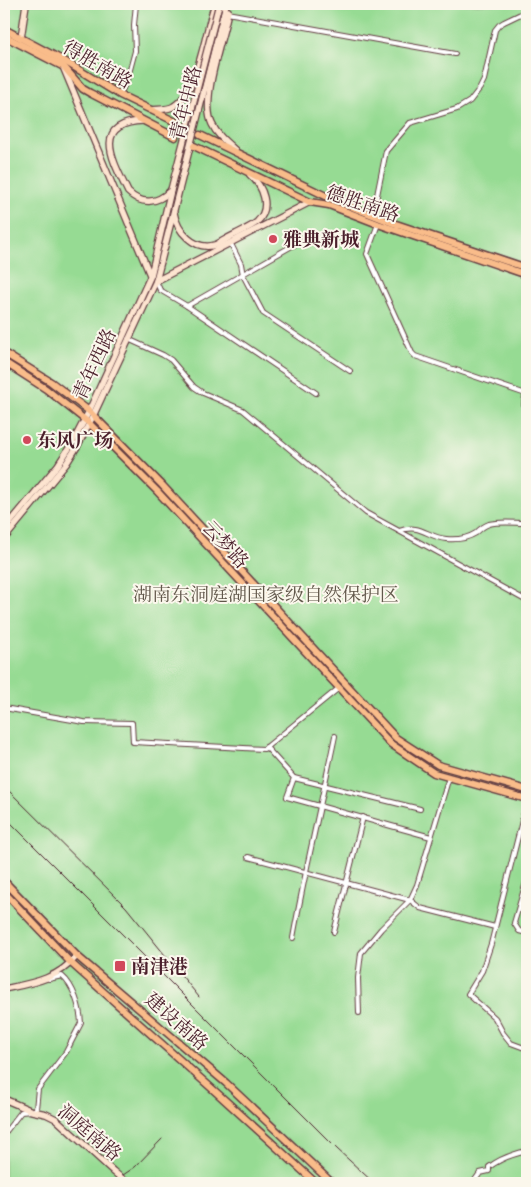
<svg xmlns="http://www.w3.org/2000/svg" width="531" height="1187" viewBox="0 0 531 1187" font-family="'IM FELL Great Primer','Noto Serif SC',serif">
	<style>
		.green { fill: #96db93; stroke: #707d5f }
		.lines { fill: none; stroke-linecap: round; stroke-linejoin: round }
		.primary-tunnel { stroke: #cfbca6; stroke-width: 6; stroke-dasharray: 6 3; stroke-linecap: butt }
		.street-casing { stroke: #633c42; stroke-width: 6 }
		.secondary-casing { stroke: #633c42; stroke-width: 8 }
		.primary-casing { stroke: #633c42; stroke-width: 9 }
		.street { stroke: #fff; stroke-width: 4 }
		.secondary { stroke: #fde4d0; stroke-width: 5.5 }
		.primary { stroke: #f9bc8a; stroke-width: 6 }
		.tram { stroke: #4a1f2b; stroke-width: 1 }
		.rail { stroke: #4a1f2b; stroke-width: 1 }
		.secondary-bridge-casing { stroke: #633c42; stroke-width: 8; stroke-linecap: butt }
		.secondary-bridge { stroke: #fde4d0; stroke-width: 5.5 }
		.poi-dot { fill: #d1495b; stroke: #fbf7ec; stroke-width: 2 }
		.labels { text-anchor: middle; stroke-width: 4; stroke-linejoin: round; paint-order: stroke }
		.street-label { font-size: 19px; fill: #4a1f2b; stroke: #fbf7ec }
		.poi-label { font-size: 19px; font-weight: bold; fill: #4a1f2b; stroke: #fbf7ec; text-anchor: start }
		.park-label { font-size: 19px; fill: #61574a; stroke: #fbf7ec }
	</style>
	<rect width="100%" height="100%" fill="#fbf7ec"/>
	<filter id="ink" filterUnits="userSpaceOnUse"><feTurbulence type="fractalNoise" baseFrequency=".02" numOctaves="2"/><feDisplacementMap in="SourceGraphic" scale="10" xChannelSelector="R" yChannelSelector="G"/><feConvolveMatrix kernelMatrix="1 2 1 2 8 2 1 2 1" color-interpolation-filters="sRGB"/></filter>
	<filter id="wash" filterUnits="userSpaceOnUse"><feTurbulence type="fractalNoise" baseFrequency=".0096" numOctaves="4" result="noise"/><feDisplacementMap in="SourceGraphic" scale="20" xChannelSelector="R" yChannelSelector="G"/><feGaussianBlur stdDeviation="1.12" result="paint"/><feColorMatrix in="noise" values="0 0 0 0 0 0 0 0 0 0 0 0 0 0 0 0 0 1.4 0 .05"/><feComposite in="paint" operator="in"/></filter>
	<g filter="url(#wash)">
		<rect width="100%" height="100%" fill="#f0e3c5"/>
		<rect class="green" x="4" y="4" width="523" height="1179"/>
	</g>
	<g filter="url(#ink)">
		<g class="lines">
			<path class="primary-tunnel" d="M178 123 200 135"/>
			<g class="street-casing">
				<g id="street">
					<path d="M227 13 455 54"/>
					<path d="M120 95 128 77 135 51 134 25 136 4"/>
					<path d="M373 215 386 151 410 123 457 109 470 101 480 88 484 80 495 30 499 25 504 22 527 11"/>
					<path d="M378 224 367 254 412 353 415 356 523 393 525 395 524 405 527 407"/>
					<path d="M231 244 241 264 243 275 263 313 350 371"/>
					<path d="M156 281 160 290 187 306 316 393"/>
					<path d="M187 306 313 234"/>
					<path d="M128 339 163 355 171 360 194 387 203 393 243 410 366 513 527 601"/>
					<path d="M399 531C420 523 427 537 446 539 456 540 468 538 476 533 480 529 483 526 489 524 500 521 515 523 527 523"/>
					<path d="M4 708 84 722 132 723 133 742 264 749 339 688"/>
					<path d="M266 747 294 778 287 797 431 837"/>
					<path d="M294 778 420 809"/>
					<path d="M527 801 491 944 482 971 468 994 495 1018 503 1033 511 1043 527 1049"/>
					<path d="M248 857 410 900 420 908 495 927"/>
					<path d="M527 879 514 923 519 931 527 933"/>
					<path d="M334 932 363 817"/>
					<path d="M293 938C305 871 321 804 335 736"/>
					<path d="M359 1013 358 978 361 953 381 929 410 900 417 885 449 777"/>
					<path d="M4 1134 21 1112 32 1111 36 1109 38 1089 66 1052 81 1023C80 1007 74 986 62 976L49 979"/>
					<path d="M473 1183 480 1173 489 1171V1167C501 1158 513 1154 527 1151"/>
				</g>
			</g>
			<g class="secondary-casing">
				<g id="secondary">
					<path d="M228 11C223 40 200 98 212 124 217 135 226 142 235 150"/>
					<path d="M21 38 26 4"/>
					<path d="M64 69 150 275"/>
					<path d="M151 110C158 109 169 110 174 106 199 91 205 31 215 4"/>
					<path d="M143 121C90 123 114 163 128 192 141 205 157 204 170 191"/>
					<path d="M174 213C177 231 194 251 215 245 222 242 229 237 236 234 243 230 251 227 257 222 272 208 263 186 250 175"/>
					<path d="M156 281 310 202"/>
					<path d="M4 530 58 465 73 442 89 411 151 275 171 190"/>
					<path d="M4 539 66 464 78 445 93 416 156 281 226 4"/>
					<path d="M4 989C33 983 56 980 77 956"/>
					<path d="M4 1099 32 1111 46 1114 56 1119 114 1172"/>
				</g>
			</g>
			<g class="primary-casing">
				<g id="primary">
					<path d="M4 29 66 62 120 95 178 123"/>
					<path d="M4 36 64 67 83 89 90 93 175 137"/>
					<path d="M200 135 332 199 393 223 527 268"/>
					<path d="M194 146 310 202 329 205 378 224 527 275"/>
					<path d="M4 353 51 382 89 411 162 485 396 738 438 765 527 790"/>
					<path d="M4 362 46 389 89 423 157 491 391 744 434 773 527 799"/>
					<path d="M4 881 77 956 226 1083 332 1183"/>
					<path d="M4 892 71 963 217 1093 316 1183"/>
				</g>
			</g>
			<use href="#street" class="street"/>
			<use href="#secondary" class="secondary"/>
			<use href="#primary" class="primary"/>
			<path class="tram" d="M111 1183 135 1167 162 1139"/>
			<g class="rail">
				<path d="M4 786 126 907 199 997"/>
				<path d="M4 816 337 1149 374 1183"/>
			</g>
			<g class="secondary-bridge-casing">
				<g id="secondary-bridge">
					<path d="M171 190 219 4"/>
					<path d="M114 1172 125 1181"/>
				</g>
			</g>
			<use href="#secondary-bridge" class="secondary-bridge"/>
		</g>
	</g>
	<g class="poi-dot">
		<circle cx="273" cy="239" r="5"/>
		<circle cx="27" cy="440" r="5"/>
		<rect x="114" y="960" width="12" height="12" rx="2.5"/>
	</g>
	<g class="labels">
		<g class="street-label">
			<text transform="translate(98 64) rotate(30)" y="7">得胜南路</text>
			<text transform="translate(185 103) rotate(-76)" y="7">青年中路</text>
			<text transform="translate(363 203) rotate(19)" y="7">德胜南路</text>
			<text transform="translate(94 364) rotate(-65)" y="7">青年西路</text>
			<text transform="translate(226 544) rotate(47)" y="7">云梦路</text>
			<text transform="translate(177 1021) rotate(41)" y="7">建设南路</text>
			<text transform="translate(90 1132) rotate(40)" y="7">洞庭南路</text>
		</g>
		<g class="poi-label">
			<text x="283" y="246">雅典新城</text>
			<text x="37" y="447">东风广场</text>
			<text x="131" y="973">南津港</text>
		</g>
		<g class="park-label">
			<text x="266" y="601">湖南东洞庭湖国家级自然保护区</text>
		</g>
	</g>
	<rect width="531" height="1187" fill="none" stroke="#fbf7ec" stroke-width="20"/>
</svg>
